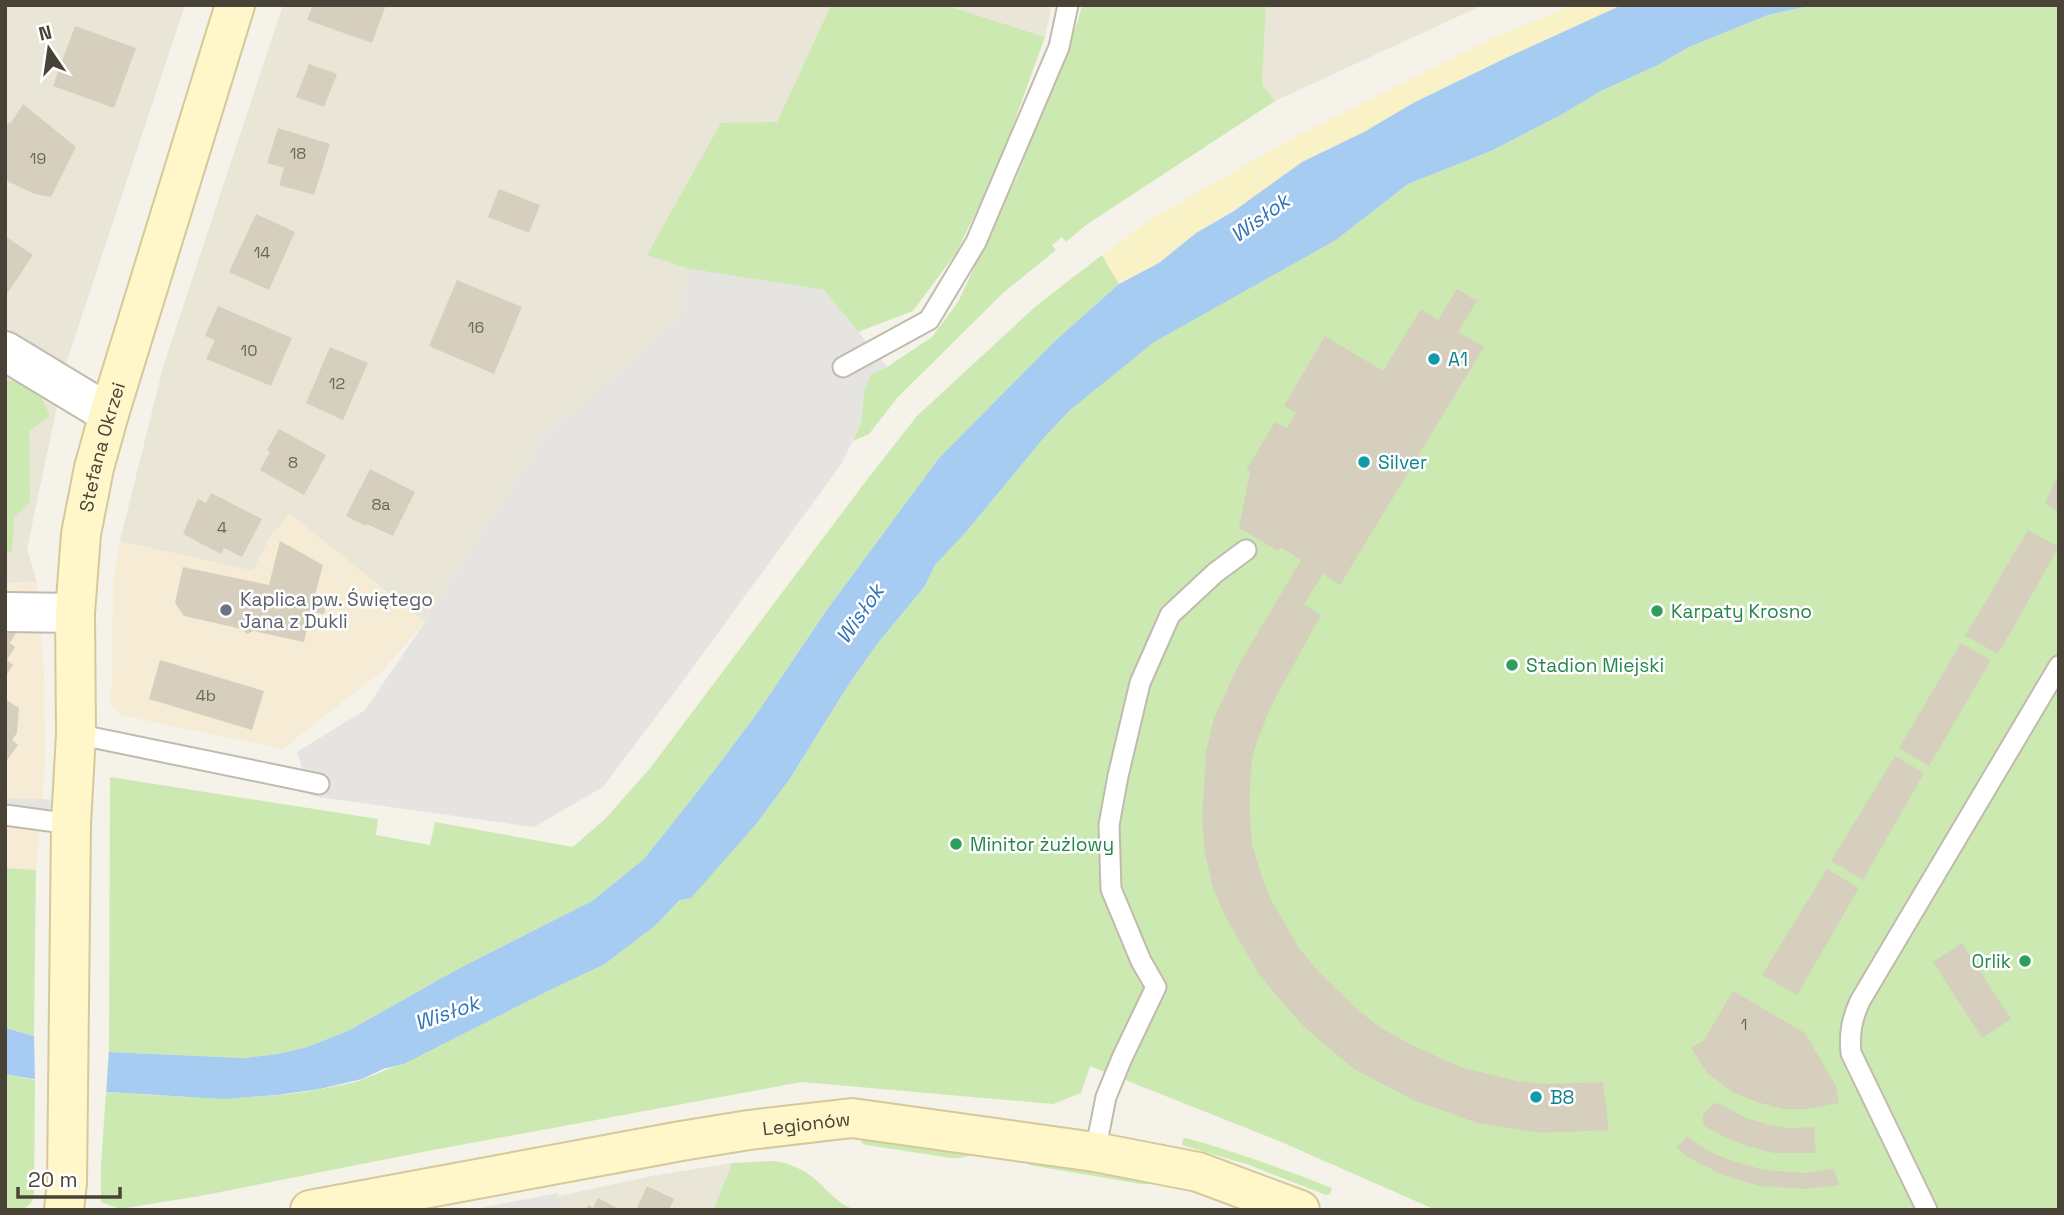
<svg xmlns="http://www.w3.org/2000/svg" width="2064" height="1215" viewBox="0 0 2064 1215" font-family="'Space Grotesk',sans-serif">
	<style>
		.residential { fill: #e9e5d7 }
		.commercial { fill: #f6ebd5 }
		.green { fill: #cce9b2 }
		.sand { fill: #f8f2c6 }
		.parking { fill: #e6e4e1 }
		.water { fill: #a6ccf1 }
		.pier { fill: #f5f2e9 }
		.building { fill: #d7cfbe }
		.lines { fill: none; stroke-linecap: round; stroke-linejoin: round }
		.lane-casing { stroke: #c0bbac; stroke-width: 23 }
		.street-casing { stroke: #c0bbac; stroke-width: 42 }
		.secondary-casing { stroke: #d5c999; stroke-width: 42 }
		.lane { stroke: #fff; stroke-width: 19 }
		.street { stroke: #fff; stroke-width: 38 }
		.secondary { stroke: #fff6c9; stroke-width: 38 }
		.culture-dot { fill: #0f9aa8; stroke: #fff; stroke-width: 2.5 }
		.worship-dot { fill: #6b7280; stroke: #fff; stroke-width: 2.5 }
		.leisure-dot { fill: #2e9e5b; stroke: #fff; stroke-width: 2.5 }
		.labels { text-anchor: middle; stroke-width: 5; stroke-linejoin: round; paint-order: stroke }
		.number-label { font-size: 16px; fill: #6c6659 }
		.culture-label { font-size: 19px; fill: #0d838f; stroke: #fff; text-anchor: start }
		.street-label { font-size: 19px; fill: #494337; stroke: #fff }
		.worship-label { font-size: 19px; fill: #5b616d; stroke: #fff; text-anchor: start }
		.leisure-label { font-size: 19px; fill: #27864d; stroke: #fff; text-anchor: start }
		.water-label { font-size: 21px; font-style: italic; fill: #2f72b6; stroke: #fff }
	</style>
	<rect width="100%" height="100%" fill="#f5f2e9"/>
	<g class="residential">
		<path d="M5 5H185L66 364 27 549 37 582 5 583Z"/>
		<path d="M283 5H831L777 122 648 255 689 269 682 319 543 438 425 622 290 514 270 537 253 571 120 541 163 367Z"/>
		<path d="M945 5H1052L1045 37Z"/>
		<path d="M1266 5H1483L1275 101 1262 85Z"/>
		<path d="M732 1163 713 1210H547L549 1198 652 1176Z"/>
	</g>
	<g class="commercial">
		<path d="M290 514 425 622 383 670 283 749 120 715 110 702 112 685 113 580 120 541 253 571 270 537Z"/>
		<path d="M37 582 44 675 45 763 36 870 5 868V583Z"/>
	</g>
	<g class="green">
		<path d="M831 5H945L1045 37 997 169 956 253 913 311 858 332 824 290 689 269 647 255 721 123 777 122Z"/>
		<path d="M1082 5H1266L1262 85 1275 101 1086 225 1066 242 1062 237 1052 245 1056 250 1003 293 898 397 869 434 853 441 861 423 864 391 871 374 887 367 932 337 958 302 1017 177 1078 21Z"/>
		<path d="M1814 5H2059V1210H1436L1279 1141 1090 1066 1081 1093 1053 1104 802 1082 433 1150 200 1196 120 1209 101 1202V1165L106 1092C180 1097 248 1103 322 1089 335 1086 351 1084 364 1079 379 1073 388 1068 404 1064L548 991 605 964 656 925 757 823 789 780 849 684 877 644 925 586 935 565 967 531 1041 441 1069 411 1154 341 1336 240 1408 184 1491 151 1559 116 1601 91 1658 65 1689 47 1768 15Z"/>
		<path d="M1102 255 1119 284 1056 340 939 458 826 611 758 712 713 772 644 859 592 901 456 970 348 1031 307 1047 278 1054 244 1058 109 1052 110 777 378 819 376 835 430 845 435 822 573 847 606 818 651 767 866 481 917 416 1036 306Z"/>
		<path d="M5 381H34L50 416 29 431 30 502 14 518 12 552H5Z"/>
		<path d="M5 868 36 870 34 1036 5 1028Z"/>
		<path d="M5 1074 35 1080 34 1196C29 1211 19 1210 5 1210Z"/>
		<path d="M1186 1138C1236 1152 1284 1169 1332 1188L1330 1194 1326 1195 1249 1165 1182 1145 1183 1139Z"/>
		<path d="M863 1139 980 1153 960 1158H951L866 1145 862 1143 861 1141Z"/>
		<path d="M772 1161C787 1162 803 1169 815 1179 828 1190 839 1206 857 1210H713L732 1163Z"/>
		<path d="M1029 1163 1084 1169 1150 1181 1151 1184H1141L1029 1165Z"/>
	</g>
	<path class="sand" d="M1573 5H1622L1508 57 1415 102 1196 233 1159 263 1119 284 1102 255 1150 220 1289 140 1495 37Z"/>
	<g class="parking">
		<path d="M689 269 824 290 887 367 871 374 864 391 861 423 842 463 686 677 603 787 534 827 311 796 297 752 365 710 425 622 543 438 681 319Z"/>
		<path d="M5 798 73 800 71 824 5 822Z"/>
		<path d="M558 1193 561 1210H469Z"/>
	</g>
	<path class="water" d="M1622 5H1814L1768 15 1689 47 1658 65 1601 91 1559 116 1491 151 1408 184 1336 240 1154 342 1069 411 1041 441 967 531 935 565 925 586 877 644 849 684 789 780 757 823 691 898 680 900 656 925 605 964 548 991 404 1064 383 1069 362 1079 320 1089 277 1095 222 1099 107 1092 5 1074V1028L34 1036 109 1052 244 1058 278 1054 307 1047 348 1031 456 970 592 901 644 859 713 772 758 712 826 611 939 458 1056 340 1119 284 1159 263 1196 233 1234 211 1302 162 1364 132 1415 102 1508 57Z"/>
	<path class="pier" d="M34 1032 109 1048 106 1096 35 1083Z"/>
	<g class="building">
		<path d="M313 5H386L372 43 307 20Z"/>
		<path d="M75 26 136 48 114 108 53 86Z"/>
		<path d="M309 64 337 74 324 107 296 97Z"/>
		<path d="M23 104 76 147 51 197 35 194 5 180V123H11Z"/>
		<path d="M278 128 330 144 314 195 279 185 284 168 267 163Z"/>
		<path d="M499 189 540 205 529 233 488 217Z"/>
		<path d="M256 214 295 232 269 290 229 272Z"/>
		<path d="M5 236 33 255 5 297Z"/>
		<path d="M457 280 522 307 494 374 429 346Z"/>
		<path d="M1457 289 1477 301 1458 332 1484 347 1340 585 1323 574 1304 604 1321 615 1270 708 1256 745 1252 760 1250 788V816L1252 844 1260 871 1270 898 1299 948 1318 971 1359 1011 1381 1028 1408 1043 1460 1067 1517 1081 1546 1084 1603 1082 1609 1130 1542 1133 1477 1123 1413 1100 1354 1069 1304 1027 1260 976 1226 918 1213 888 1205 854 1202 818 1204 786 1206 752 1214 718 1238 666 1301 560 1280 547 1278 551 1239 528 1250 472 1246 470 1275 422 1287 428 1296 413 1284 406 1325 336 1383 371 1421 309 1438 320Z"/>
		<path d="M218 306 292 338 271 386 206 359 215 340 205 336Z"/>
		<path d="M330 347 368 363 343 420 306 403Z"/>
		<path d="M279 429 326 455 304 495 260 470 270 452 267 450Z"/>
		<path d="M370 469 415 492 393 536 367 524 366 526 346 516Z"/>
		<path d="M2059 473V512L2045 503Z"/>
		<path d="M211 493 262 519 242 557 224 548 221 554 183 534 198 499 206 503Z"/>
		<path d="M2028 530 2059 547 1998 654 1965 636Z"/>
		<path d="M280 541 323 565 315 595 327 597 324 614 311 612 304 642 253 631 247 634 242 629 184 616 175 603 183 567 269 585Z"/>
		<path d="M5 628 17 631 10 643 15 647 7 660 13 665 5 677Z"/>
		<path d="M1961 643 1991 660 1929 766 1899 748Z"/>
		<path d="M160 660 264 691 252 730 149 699Z"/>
		<path d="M5 699 19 708 17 733 12 740 18 745 5 763Z"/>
		<path d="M1895 756 1924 773 1863 880 1831 861Z"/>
		<path d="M1827 869 1859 888 1797 995 1762 975Z"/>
		<path d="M1962 943 2011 1019 1982 1038 1933 962Z"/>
		<path d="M1733 991 1805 1033 1836 1086 1839 1103 1806 1109H1783L1757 1102 1734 1093 1707 1073 1691 1048 1704 1040Z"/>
		<path d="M1714 1103 1720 1104 1746 1118 1770 1125 1788 1128 1814 1127 1816 1153H1774L1744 1145 1724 1137 1704 1126 1703 1122V1115Z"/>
		<path d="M1687 1136 1710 1152 1736 1162 1764 1170 1806 1173 1834 1169 1839 1185 1807 1189 1760 1186 1725 1176 1687 1157 1677 1147Z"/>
		<path d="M647 1186 674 1199 669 1210H636Z"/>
		<path d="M598 1198 621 1210H586L588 1205 593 1208Z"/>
	</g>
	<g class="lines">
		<g class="lane-casing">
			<g id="lane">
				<path d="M843 367 929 320 976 242 1059 47 1068 5"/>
				<path d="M76 734 319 784"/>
				<path d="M5 815 71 824"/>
				<path d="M1095 1152 1106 1097 1122 1058 1156 987 1141 961 1111 889 1109 825 1118 776 1140 683 1170 615 1215 573 1246 550"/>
				<path d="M1927 1210 1851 1053C1849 1033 1852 1019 1860 1001L2059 666"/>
			</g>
		</g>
		<g class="street-casing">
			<g id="street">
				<path d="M5 351 109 414"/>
				<path d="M5 612 75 613"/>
			</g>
		</g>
		<g class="secondary-casing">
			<g id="secondary">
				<path id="s1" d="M64 1210 67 1183 71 824 76 734 75 613 81 534 94 468 109 414 235 5"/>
				<path id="s2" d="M310 1210 681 1141 749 1130 852 1118 1095 1152 1198 1172 1300 1210"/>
			</g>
		</g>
		<use href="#lane" class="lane"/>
		<use href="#street" class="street"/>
		<use href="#secondary" class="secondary"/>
	</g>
	<g class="culture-dot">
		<circle cx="1434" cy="359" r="7"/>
		<circle cx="1364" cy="462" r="7"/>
		<circle cx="1536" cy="1097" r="7"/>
	</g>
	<circle class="worship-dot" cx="226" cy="610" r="7"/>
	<g class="leisure-dot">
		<circle cx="1657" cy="611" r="7"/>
		<circle cx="1512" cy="665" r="7"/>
		<circle cx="956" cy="844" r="7"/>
		<circle cx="2025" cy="961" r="7"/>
	</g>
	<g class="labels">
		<g class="number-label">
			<text x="298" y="159">18</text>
			<text x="38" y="164">19</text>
			<text x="262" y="258">14</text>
			<text x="476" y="333">16</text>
			<text x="249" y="356">10</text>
			<text x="337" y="389">12</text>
			<text x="293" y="468">8</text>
			<text x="381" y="510">8a</text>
			<text x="222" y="533">4</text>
			<text x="206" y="701">4b</text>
			<text x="1744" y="1030">1</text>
		</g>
		<g class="culture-label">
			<text x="1448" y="366">A1</text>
			<text x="1378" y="469">Silver</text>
			<text x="1550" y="1104">B8</text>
		</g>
		<g class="street-label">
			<text dy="7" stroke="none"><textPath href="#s1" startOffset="766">Stefana Okrzei</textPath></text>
			<text dy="7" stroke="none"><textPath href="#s2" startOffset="504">Legionów</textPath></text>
		</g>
		<g class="worship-label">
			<text x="240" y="606">Kaplica pw. Świętego<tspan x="240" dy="22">Jana z Dukli</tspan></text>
		</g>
		<g class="leisure-label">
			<text x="1671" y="618">Karpaty Krosno</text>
			<text x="1526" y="672">Stadion Miejski</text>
			<text x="970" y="851">Minitor żużlowy</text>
			<text x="2011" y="968" text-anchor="end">Orlik</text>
		</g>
		<g class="water-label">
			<text transform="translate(1260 218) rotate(-36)" y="7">Wisłok</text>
			<text transform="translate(860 614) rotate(-55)" y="7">Wisłok</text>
			<text transform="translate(447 1013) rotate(-19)" y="7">Wisłok</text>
		</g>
	</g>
	<rect width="2064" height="1215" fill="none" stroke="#494337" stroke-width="14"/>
	<g transform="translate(49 49) rotate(347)" stroke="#ffffff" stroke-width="5" paint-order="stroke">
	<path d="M0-5L12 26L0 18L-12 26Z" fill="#494337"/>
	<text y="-10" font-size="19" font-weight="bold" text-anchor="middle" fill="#494337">N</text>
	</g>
	<path d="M18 1187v10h102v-10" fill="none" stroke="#494337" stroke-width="3.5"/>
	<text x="28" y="1187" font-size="21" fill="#494337" stroke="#ffffff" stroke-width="5" paint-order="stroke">20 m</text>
</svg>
